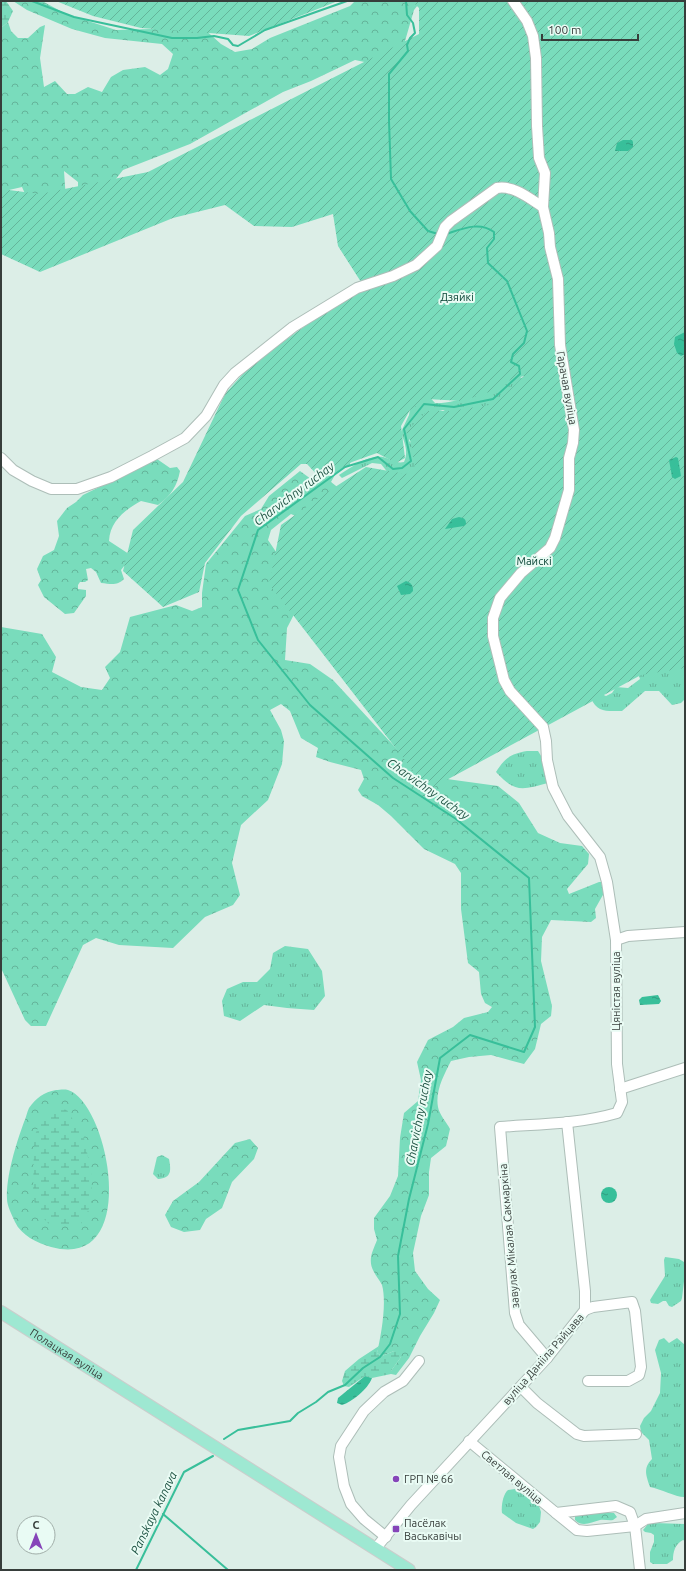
<svg xmlns="http://www.w3.org/2000/svg" width="686" height="1571" viewBox="0 0 686 1571" font-family="Ubuntu,sans-serif">
	<style>
		.grass { fill: url(#grass-tufts) }
		.forest { fill: url(#forest-crowns) }
		.wetland { fill: url(#wetland-marsh) }
		.garden { fill: url(#garden-furrows) }
		.water { fill: url(#water-ripples) }
		.lines { fill: none; stroke-linecap: round; stroke-linejoin: round }
		.stream { stroke: #38bf9a; stroke-width: 2 }
		.minor-casing { stroke: #adbeb8; stroke-width: 12 }
		.major-casing { stroke: #cbcdcc; stroke-width: 14 }
		.minor { stroke: #fff; stroke-width: 10 }
		.major { stroke: #9ee8d2; stroke-width: 12 }
		.poi-dot { fill: #8645b9; stroke: #e9fbf4; stroke-width: 1.5 }
		.labels { text-anchor: middle; stroke-width: 4; stroke-linejoin: round; paint-order: stroke }
		.park-label { font-size: 11px; fill: #013d2e; stroke: #e9fbf4 }
		.street-label { font-size: 11px; fill: #373e3b; stroke: #e9fbf4 }
		.poi-label { font-size: 11px; fill: #373e3b; stroke: #e9fbf4; text-anchor: start }
		.water-label { font-size: 12px; font-style: italic; fill: #1c5141; stroke: #e9fbf4 }
	</style>
	<defs>
		<pattern id="grass-tufts" width="24" height="20" patternUnits="userSpaceOnUse"><rect width="24" height="20" fill="#79dcbc"/><path d="M3 7l-1-3M5 7V3M7 7l1-3M15 17l-1-3M17 17v-4M19 17l1-3" fill="none" stroke="#64b49a"/></pattern>
		<pattern id="forest-crowns" width="20" height="18" patternUnits="userSpaceOnUse"><rect width="20" height="18" fill="#79dcbc"/><path d="M2 6a3 3 0 1 1 6 0M12 15a3 3 0 1 1 6 0" fill="none" stroke="#64b49a"/></pattern>
		<pattern id="wetland-marsh" width="20" height="14" patternUnits="userSpaceOnUse"><rect width="20" height="14" fill="#79dcbc"/><path d="M1 5h8M5 5V1M11 12h8M15 12V8" fill="none" stroke="#64b49a"/></pattern>
		<pattern id="garden-furrows" width="10" height="10" patternUnits="userSpaceOnUse"><rect width="10" height="10" fill="#79dcbc"/><path d="M-1 1l2-2M0 10L10 0M9 11l2-2" fill="none" stroke="#64b49a"/></pattern>
		<pattern id="water-ripples" width="26" height="14" patternUnits="userSpaceOnUse"><rect width="26" height="14" fill="#38bf9a"/><path d="M2 4q2-2 4 0t4 0M15 11q2-2 4 0t4 0" fill="none" stroke="#309d7f"/></pattern>
	</defs>
	<rect width="100%" height="100%" fill="#dceee7"/>
	<g class="grass">
		<path d="M518 376 526 380 513 402 458 418 443 410 428 414 409 432V441L415 446 418 474H389L381 464 372 463 342 478 339 475C352 467 367 455 383 457 391 459 396 464 404 462 409 451 404 442 401 432L409 415 413 391 426 393 435 403C461 404 494 385 518 376Z"/>
		<path d="M685 627V699L681 703 672 705 659 691H645L622 711C607 711 597 713 591 698L599 693 606 696 612 693 616 687 628 688 640 679 635 665Z"/>
		<path d="M527 751H538L543 759 548 783C522 790 515 793 496 772 505 758 510 754 527 751Z"/>
		<path d="M285 946 308 949 322 971 325 996 314 1010 287 1008 264 1005 240 1021 224 1016 222 1001 227 989 243 982H257L270 969 273 953Z"/>
		<path d="M162 1155 169 1159C171 1170 172 1178 158 1179L153 1174 157 1157Z"/>
		<path d="M665 1257 679 1259 684 1262 685 1273 682 1298 681 1301 672 1307 669 1306 666 1301H663L658 1304 651 1303 650 1300 665 1276 664 1260Z"/>
		<path d="M664 1338 669 1343 677 1338 685 1345 684 1497C675 1497 661 1489 650 1487 646 1475 643 1468 652 1459L649 1440 641 1432 640 1426 644 1418 651 1411 660 1393 661 1373 655 1350 659 1340Z"/>
		<path d="M515 1489 539 1506 541 1512 540 1522 536 1527 533 1529 516 1523 502 1513C501 1506 503 1494 508 1490Z"/>
		<path d="M654 1523 685 1524V1541L683 1540C675 1544 673 1552 673 1560L667 1564H653L650 1562V1552L654 1542V1535L651 1533 645 1532 643 1530 648 1524Z"/>
	</g>
	<g class="forest">
		<path d="M13 1H42L66 14 116 30 152 29 186 22 202 27 221 44 235 52 252 49 270 38 350 6 355 1H421L414 10 403 48 374 64 355 60 311 81 283 92 190 144 123 170 115 180 78 209V182L64 171 66 200 32 209 22 187 9 190 1 207V28L8 22 11 31 18 38H28L40 27 45 25 40 58 44 87 55 81 67 94H75L88 87 102 92 111 77 123 70 145 67 160 75 168 69 173 54 162 44 105 38 72 29 27 10Z"/>
		<path d="M157 459 170 468 177 467 180 471C177 486 171 496 158 505L141 501C125 510 110 521 109 541L132 556 121 570 124 579C117 586 111 584 101 583L96 572 91 568 86 569 88 580 85 582H80L78 585V589L86 590V596L74 613 65 614 44 597 38 585 41 580 37 569 43 556 54 550 59 536 57 521 67 508 76 502 83 495Z"/>
		<path d="M350 461V465L336 473 331 482 345 493 333 499H318L311 512 302 519 291 514 271 530 268 540 289 571 301 601 287 628 285 660 310 664 333 680 407 760 425 776 498 786 519 803 538 833 560 843 582 846 589 854 588 864 567 889 569 894 599 882H601L604 893 595 909 596 918 591 922 551 920 542 937 541 961 552 1006 551 1016 541 1024 535 1049 524 1064 491 1055 469 1057 451 1061C444 1075 435 1091 438 1107 439 1114 447 1123 450 1129L446 1146 431 1158 429 1172V1195L421 1216 413 1253 415 1271 428 1289 440 1300 434 1313 420 1336 409 1358 396 1375 391 1374V1371L401 1357 394 1351 382 1356 377 1353C381 1336 387 1303 382 1285 380 1281 376 1276 374 1272 367 1260 373 1251 377 1240L374 1229V1218L390 1196 398 1176 400 1138 404 1113 418 1101 421 1080 417 1062 428 1040 453 1027 464 1018 488 1012 492 1007 485 1003 481 994 479 972 468 963 461 909V873L455 864 424 849 391 816 378 805 362 796 358 790 364 779 361 770 330 762 316 757 318 748 301 738 290 711 281 704 270 710 281 730 284 741 282 764 268 800 241 825 232 863 240 895 233 905 205 917 173 948 119 945 96 938 83 945 46 1026H31L25 1020 1 968V627L42 634 56 657 52 672 81 687 102 690 110 678 105 667 120 652 130 617 176 605 192 611 202 607V593L206 564 245 516 261 509 269 496 300 471 311 479 321 470Z"/>
		<path d="M56 1090C59 1090 64 1089 68 1090 109 1103 142 1272 51 1247 37 1243 21 1235 15 1222 12 1215 7 1206 7 1199 6 1176 16 1144 24 1122 26 1118 27 1112 29 1108 36 1098 44 1092 56 1090Z"/>
		<path d="M250 1139 258 1148 254 1159 232 1182 222 1208 206 1219 200 1230 184 1232 171 1227 165 1215 173 1201 199 1182 235 1143Z"/>
		<path d="M600 1512 614 1513 617 1517 613 1520C609 1521 604 1519 600 1520 591 1522 583 1528 575 1520V1515Z"/>
	</g>
	<g class="wetland">
		<path d="M1 1H6L13 11 8 22 1 28Z"/>
		<path d="M55 1108 67 1110 84 1138 91 1171 92 1203 81 1224 63 1226 49 1224 37 1212 33 1196 34 1137 43 1116Z"/>
		<path d="M379 1346 377 1353 382 1356 394 1351 399 1352 401 1357 391 1371V1374L372 1378 365 1376 349 1387 344 1386 342 1381 345 1371 359 1359Z"/>
	</g>
	<g class="garden">
		<path d="M56 1H338L249 36 141 28 93 16Z"/>
		<path d="M412 1H685V668L641 675 428 790 269 584 281 525 332 489 366 467 406 474 415 468 411 443 406 432 427 411H451L495 404 524 376 510 380 492 391 462 401 427 399 410 410 401 426 405 458 396 463 377 453 352 462 321 479 307 464H301L241 516 205 563 199 592 163 607 123 571 133 530 183 482 225 394 250 366 327 310 361 282 338 246 333 214 292 227 254 226 225 205 173 218 40 272 1 254V189L40 194 148 172 419 34V8Z"/>
	</g>
	<g class="water">
		<path d="M623 140H632L633 142V147L628 151H615L617 143Z"/>
		<path d="M685 332V354L681 356 677 353 674 344 675 337Z"/>
		<path d="M676 457 678 458 681 476 675 479 672 477 669 460Z"/>
		<path d="M459 517C464 518 466 519 466 524L464 526 445 529 452 519Z"/>
		<path d="M406 581C412 583 413 586 413 591L410 594 401 595 397 586Z"/>
		<path d="M658 995 661 1001 659 1004 640 1005 639 1000 642 997Z"/>
		<circle cx="609" cy="1195" r="8"/>
		<path d="M365 1376 372 1378C368 1389 352 1402 342 1405L337 1403 338 1398Z"/>
	</g>
	<g class="lines">
		<g class="stream">
			<path d="M32 1 74 17 172 38H197L214 36 228 39 233 45 238 46 265 30 347 1"/>
			<path d="M406 1 407 15 413 23 415 33 410 38 407 45 408 51 389 74V121L391 179 410 211 428 231 438 234"/>
			<path d="M224 1439 238 1430 290 1421 298 1413 316 1402 328 1392 345 1385 363 1368 380 1357 390 1344 400 1314 398 1256 409 1199 428 1124 440 1058 470 1035 524 1052 535 1027 529 878 456 819 393 778 310 705 258 640 238 590 258 530 345 467 378 457 393 469 402 468 411 461 404 429 424 404 454 407 493 399 520 374 519 366 511 362 513 354 524 343 527 331 507 281 488 263 487 248 494 239V232C479 221 462 229 446 234"/>
			<path d="M163 1514 228 1570"/>
			<path d="M136 1570 184 1472 213 1456"/>
		</g>
		<g class="minor-casing">
			<g id="minor">
				<path d="M513 1 527 21 533 36 536 58 537 126 539 158 545 173 543 207 549 233 550 247 558 279 560 345 574 430 573 443 569 458V490L555 538 550 548 521 573 500 598 493 618V636L504 680 510 691 543 727 546 741 547 760 553 787 568 816 600 857 607 882 616 940 617 1064 622 1102 617 1113C579 1124 539 1124 500 1127L515 1313 519 1325 547 1358"/>
				<path d="M1 458 13 470 32 481 51 489H77L111 477 152 456 185 438 206 416 224 385 235 373 293 327 357 288 393 276 416 265 437 246 445 227 451 221 497 188C514 185 530 199 543 207"/>
				<path d="M616 940 628 936 685 932"/>
				<path d="M620 1089 685 1068"/>
				<path d="M585 1310 593 1307 632 1302 635 1311 641 1367 639 1375 628 1381H588"/>
				<path d="M521 1387 537 1403 577 1434 584 1436 636 1434"/>
				<path d="M469 1441 556 1513 616 1506 630 1512 635 1526 640 1570"/>
				<path d="M556 1513 577 1530 587 1531 635 1526 646 1519 685 1513"/>
				<path d="M386 1537 364 1519 351 1504 344 1486 339 1457 341 1446 364 1411 384 1392 403 1381 419 1361"/>
				<path d="M376 1548 411 1505 547 1358 585 1310V1291L567 1122"/>
			</g>
		</g>
		<g class="major-casing">
			<g id="major">
				<path id="s1" d="M1 1312 409 1570"/>
			</g>
		</g>
		<use href="#minor" class="minor"/>
		<use href="#major" class="major"/>
	</g>
	<g class="poi-dot">
		<circle cx="396" cy="1479" r="4"/>
		<rect x="392" y="1525" width="8" height="8" rx="2"/>
	</g>
	<g class="labels">
		<g class="park-label">
			<text x="457" y="301">Дзяйкі</text>
			<text x="534" y="565">Майскі</text>
		</g>
		<g class="street-label">
			<text transform="translate(567 388) rotate(80)" y="4">Гарачая вуліца</text>
			<text transform="translate(616 991) rotate(-90)" y="4">Цяністая вуліца</text>
			<text transform="translate(509 1236) rotate(-95)" y="4">завулак Мікалая Сакмаркіна</text>
			<text dy="4" stroke="none"><textPath href="#s1" startOffset="78">Полацкая вуліца</textPath></text>
			<text transform="translate(543 1359) rotate(-49)" y="4">вуліца Данііла Райцава</text>
			<text transform="translate(512 1477) rotate(40)" y="4">Светлая вуліца</text>
		</g>
		<g class="poi-label">
			<text x="404" y="1483">ГРП № 66</text>
			<text x="404" y="1527">Пасёлак<tspan x="404" dy="13">Васькавічы</tspan></text>
		</g>
		<g class="water-label">
			<text transform="translate(294 494) rotate(-37)" y="4">Charvichny ruchay</text>
			<text transform="translate(428 789) rotate(35)" y="4">Charvichny ruchay</text>
			<text transform="translate(419 1118) rotate(-79)" y="4">Charvichny ruchay</text>
			<text transform="translate(154 1513) rotate(-64)" y="4">Panskaya kanava</text>
		</g>
	</g>
	<rect width="686" height="1571" fill="none" stroke="#373e3b" stroke-width="4"/>
	<g transform="translate(36 1535)"><circle r="19" fill="#e9fbf4" stroke="#a2afaa"/>
	<path d="M0-3L7 15L0 10L-7 15Z" fill="#8645b9"/>
	<text y="-6" font-size="11" font-weight="bold" text-anchor="middle" fill="#373e3b">С</text>
	</g>
	<path d="M542 34v6h96v-6" fill="none" stroke="#373e3b" stroke-width="2"/>
	<text x="548" y="34" font-size="12" fill="#373e3b" stroke="#e9fbf4" stroke-width="3" paint-order="stroke">100 m</text>
</svg>
